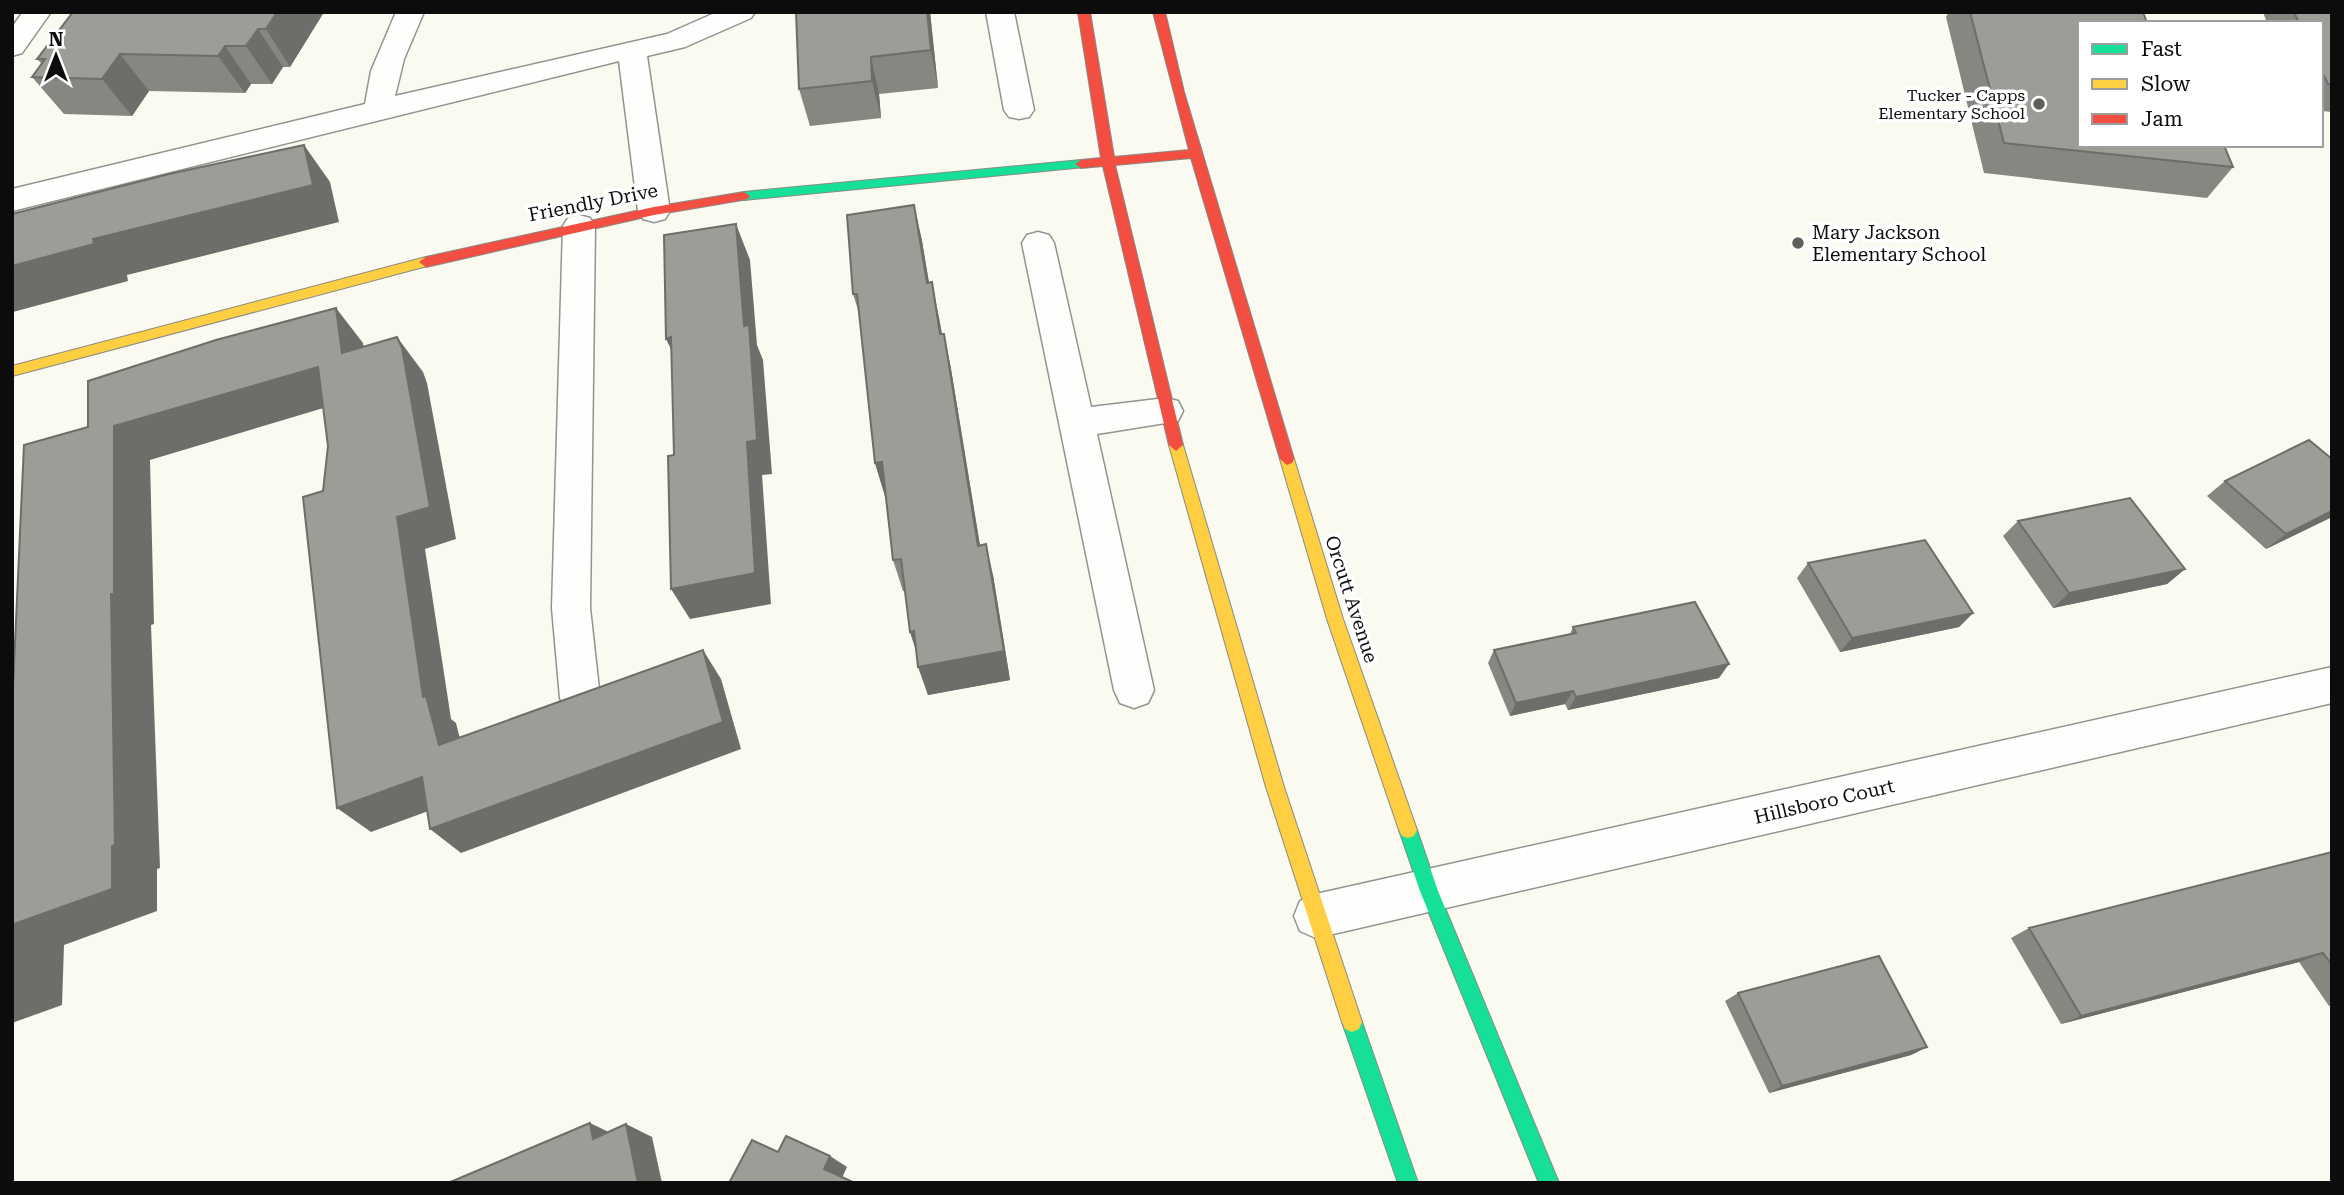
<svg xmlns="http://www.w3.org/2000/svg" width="2344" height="1195" viewBox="0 0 2344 1195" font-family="'Roboto Serif',serif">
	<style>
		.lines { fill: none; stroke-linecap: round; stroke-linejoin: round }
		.street-casing { stroke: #93938f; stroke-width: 3 }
		.fast-casing { stroke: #8a8a85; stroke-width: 2 }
		.slow-casing { stroke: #8a8a85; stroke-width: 2 }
		.jam-casing { stroke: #8a8a85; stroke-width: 2 }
		.street { fill: #fefefd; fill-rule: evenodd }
		.fast { fill: #16e098; fill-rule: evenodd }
		.slow { fill: #ffcf43; fill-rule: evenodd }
		.jam { fill: #f24e42; fill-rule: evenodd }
		.wall { fill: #878681 }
		.shaded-wall { fill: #6e6d69 }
		.building { fill: #9d9c96; stroke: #6e6d69; stroke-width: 2 }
		.poi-dot { fill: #5f5f5c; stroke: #fff; stroke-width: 2.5 }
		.labels { text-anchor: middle; stroke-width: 7; stroke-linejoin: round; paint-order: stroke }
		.far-poi-label { font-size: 16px; fill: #0c0c0c; stroke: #fff; text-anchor: end }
		.street-label { font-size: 19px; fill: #0c0c0c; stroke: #fff }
		.poi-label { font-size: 19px; fill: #0c0c0c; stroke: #fff; text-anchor: start }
	</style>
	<rect width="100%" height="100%" fill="#fafaf0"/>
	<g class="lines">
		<g class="street-casing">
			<g id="street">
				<path d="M23 12H51L22 53 12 56V27Z"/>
				<path d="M396 12H424L404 59 395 96 667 34 717 12H755L751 18 685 47 647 56 670 211 665 219 654 222 643 219 638 211 619 61 12 211V189L365 104 371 71Z"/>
				<path d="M986 12H1014L1034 110 1029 117 1019 119 1009 117 1004 110Z"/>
				<path d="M579 215 590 218 595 226 590 608 600 698 594 711 580 716 566 711 560 698 552 608 563 226 568 218Z"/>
				<path d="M1038 232 1049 235 1054 243 1091 407 1166 398 1178 401 1183 411 1178 421 1097 434 1154 690 1148 703 1134 708 1120 703 1114 690 1022 243 1027 235Z"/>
				<path d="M2332 667V703L1316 938 1300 931 1294 916 1300 901 1316 894Z"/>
			</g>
		</g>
		<g class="fast-casing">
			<g id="fast">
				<path d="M1081 160 1085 161V167L744 200 738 196 744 192Z"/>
				<path d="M1408 822 1414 824 1417 830 1438 891 1559 1183H1539L1420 891 1399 830 1402 824Z"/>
				<path d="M1352 1012 1359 1015 1362 1022 1418 1183H1398L1342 1022 1345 1015Z"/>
			</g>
		</g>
		<g class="slow-casing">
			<g id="slow">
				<path d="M426 257 431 259V265L12 376V366Z"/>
				<path d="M1176 439 1183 445 1284 787 1362 1022 1359 1029 1352 1032 1345 1029 1342 1022 1266 787 1169 445Z"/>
				<path d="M1287 453 1294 459 1343 619 1417 830 1414 836 1408 838 1402 836 1399 830 1327 619 1280 459Z"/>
			</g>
		</g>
		<g class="jam-casing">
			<g id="jam">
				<path d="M1078 12H1090L1114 157 1189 150 1153 12H1165L1184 92 1294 459 1292 463 1287 465 1280 459 1191 158 1115 165 1183 445 1176 451 1169 445 1103 166 1081 168 1075 164 1081 160 1101 158Z"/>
				<path d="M744 192 750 196 748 199 654 215 426 267 419 262 426 257 654 207Z"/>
			</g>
		</g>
		<use href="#street" class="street"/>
		<use href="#fast" class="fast"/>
		<use href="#slow" class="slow"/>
		<use href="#jam" class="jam"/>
	</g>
	<g class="wall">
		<path d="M324 12 290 67H283L272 84H251L245 93 149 91 132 116 64 114 32 77 42 64 37 59Z"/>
		<path d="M796 12H930L938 88 879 94 881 118 810 126 799 89Z"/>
		<path d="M1949 12H2143L2080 23 2233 167 2207 198 1984 173 1946 17Z"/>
		<path d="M2263 12H2332V112L2321 111V23H2267Z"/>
		<path d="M914 205 922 241 929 283 939 318 942 334H944L951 369 980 545 993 575 1010 680 928 695 916 651 910 632 905 591H903L893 560 885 496 875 463 859 313 853 294Z"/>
		<path d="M2332 459V517L2266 549 2207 496 2225 481Z"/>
		<path d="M2018 521 2185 569 2167 584 2053 608 2003 536Z"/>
		<path d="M1808 563 1973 613 1959 627 1840 652 1797 578Z"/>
		<path d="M1573 627 1719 678 1568 710 1565 704 1510 716 1488 663 1494 650 1570 634Z"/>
		<path d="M2332 852V1005L2329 1006 2299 962 2061 1024 2011 938 2029 928Z"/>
		<path d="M1738 993 1927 1047 1911 1055 1769 1093 1725 1001Z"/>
	</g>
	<g class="shaded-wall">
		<path d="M277 12H324L290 67 266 29Z"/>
		<path d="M927 12H930L938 88 931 50Z"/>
		<path d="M258 29 283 67 272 84 246 46Z"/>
		<path d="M225 46 251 84 245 93 218 56Z"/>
		<path d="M120 54 149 91 132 116 102 79Z"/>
		<path d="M871 57 879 94 881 118 872 81Z"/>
		<path d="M304 145 330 182 339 222 127 275 128 281 13 312 12 310V262L93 239Z"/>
		<path d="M914 205 922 241 935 319 927 283Z"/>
		<path d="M736 224 750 260 757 345 763 360 772 474 762 475 771 604 690 619 671 589 747 442 744 326Z"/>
		<path d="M932 282 939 318 948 369 940 334Z"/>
		<path d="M336 308 363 343 370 388 342 353Z"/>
		<path d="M944 334 951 369 985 577 978 546Z"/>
		<path d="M397 337 423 372 427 383 456 539 425 549 451 719 456 723 468 771 439 745 423 697 397 517Z"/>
		<path d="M671 337 683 374 666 339Z"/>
		<path d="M318 367 347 401 150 460 154 624 151 625 160 868 157 869V911L64 945 62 1005 12 1023V953L14 924 111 594 114 426Z"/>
		<path d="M882 462 885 496 875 463Z"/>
		<path d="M2332 511V517L2266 549 2286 534Z"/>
		<path d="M986 544 993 575 1010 680 928 695 918 667Z"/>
		<path d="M2185 569 2167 584 2053 608 2069 593Z"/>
		<path d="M1973 613 1959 627 1840 652 1852 638Z"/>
		<path d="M914 631 920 661 910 632Z"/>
		<path d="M703 650 721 679 741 749 461 853 430 829Z"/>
		<path d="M1729 664 1719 678 1568 710 1576 697Z"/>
		<path d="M1573 691 1565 704 1510 716 1516 703Z"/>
		<path d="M422 777 453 802 371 832 337 808Z"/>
		<path d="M2323 953 2299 962 2061 1024 2081 1016Z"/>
		<path d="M1927 1047 1911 1055 1769 1093 1782 1086Z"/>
		<path d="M590 1123 617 1136 593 1139Z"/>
		<path d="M626 1124 652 1137 662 1183H638Z"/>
		<path d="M830 1156 847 1167 841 1180 824 1169Z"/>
	</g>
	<g class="building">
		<path d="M73 12H277L266 29H258L246 46H225L218 56 120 54 102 79 32 77 45 59H37Z"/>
		<path d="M796 12H927L931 50 871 57 872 81 799 89Z"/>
		<path d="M1970 12H2143L2147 23H2080V145H2224L2233 167 2004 143Z"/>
		<path d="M2294 12H2332V85L2328 84 2321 70V23H2299Z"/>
		<path d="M304 145 313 185 93 239 94 244 12 266V214L169 174Z"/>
		<path d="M914 205 927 283 932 282 940 334H944L978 546 986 544 1004 651 918 667 914 631 910 632 901 559 893 560 882 462 875 463 857 294H853L847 215Z"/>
		<path d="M736 224 744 326 749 325 757 440 747 442 755 573 671 589 668 456 674 455 671 337 666 339 664 235Z"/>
		<path d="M336 308 342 353 397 337 402 348 430 507 397 517 423 697 426 696 439 745 703 650 723 722 430 829 422 777 337 808 303 497 323 491 328 446 318 367 114 426V594H111L115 845 112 846V889L14 924 12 953V709L24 445 88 427V381L216 340Z"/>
		<path d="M2309 440 2332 459V511L2286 534 2225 481Z"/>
		<path d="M2130 498 2185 569 2069 593 2018 521Z"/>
		<path d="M1925 540 1973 613 1852 638 1808 563Z"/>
		<path d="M1695 602 1729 664 1576 697 1573 691 1516 703 1494 650 1576 633 1573 627Z"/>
		<path d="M2332 852V965L2323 953 2081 1016 2029 928Z"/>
		<path d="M1879 956 1927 1047 1782 1086 1738 993Z"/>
		<path d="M590 1123 593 1139 626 1124 638 1183H448Z"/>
		<path d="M786 1136 830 1156 824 1169 855 1183H729L752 1140 778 1152Z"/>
	</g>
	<g class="poi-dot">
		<circle cx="2039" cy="104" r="7"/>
		<circle cx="1798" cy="243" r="7"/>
	</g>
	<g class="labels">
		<g class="far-poi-label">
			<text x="2025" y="101">Tucker - Capps<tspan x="2025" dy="18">Elementary School</tspan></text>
		</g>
		<g class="street-label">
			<text transform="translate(593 202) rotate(-11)" y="7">Friendly Drive</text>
			<text transform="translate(1352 599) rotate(72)" y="7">Orcutt Avenue</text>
			<text transform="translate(1824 801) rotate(-13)" y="7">Hillsboro Court</text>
		</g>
		<g class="poi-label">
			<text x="1812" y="239">Mary Jackson<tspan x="1812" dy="22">Elementary School</tspan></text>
		</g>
	</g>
	<rect width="2344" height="1195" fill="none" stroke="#0c0c0c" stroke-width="28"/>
	<rect x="2078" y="21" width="245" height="126" fill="#ffffff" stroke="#9e9e9e" stroke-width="2"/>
	<rect x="2092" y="44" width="35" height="10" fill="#16e098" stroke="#9e9e9e" stroke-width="2"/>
	<text x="2141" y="56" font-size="21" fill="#0c0c0c">Fast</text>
	<rect x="2092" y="79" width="35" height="10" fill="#ffcf43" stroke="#9e9e9e" stroke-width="2"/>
	<text x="2141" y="91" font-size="21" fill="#0c0c0c">Slow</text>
	<rect x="2092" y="114" width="35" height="10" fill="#f24e42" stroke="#9e9e9e" stroke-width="2"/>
	<text x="2141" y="126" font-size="21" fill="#0c0c0c">Jam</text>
	<g transform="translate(56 56)" stroke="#ffffff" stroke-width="5" paint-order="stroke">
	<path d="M0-5L12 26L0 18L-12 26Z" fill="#0c0c0c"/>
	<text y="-10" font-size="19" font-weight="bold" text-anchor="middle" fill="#0c0c0c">N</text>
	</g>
</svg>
